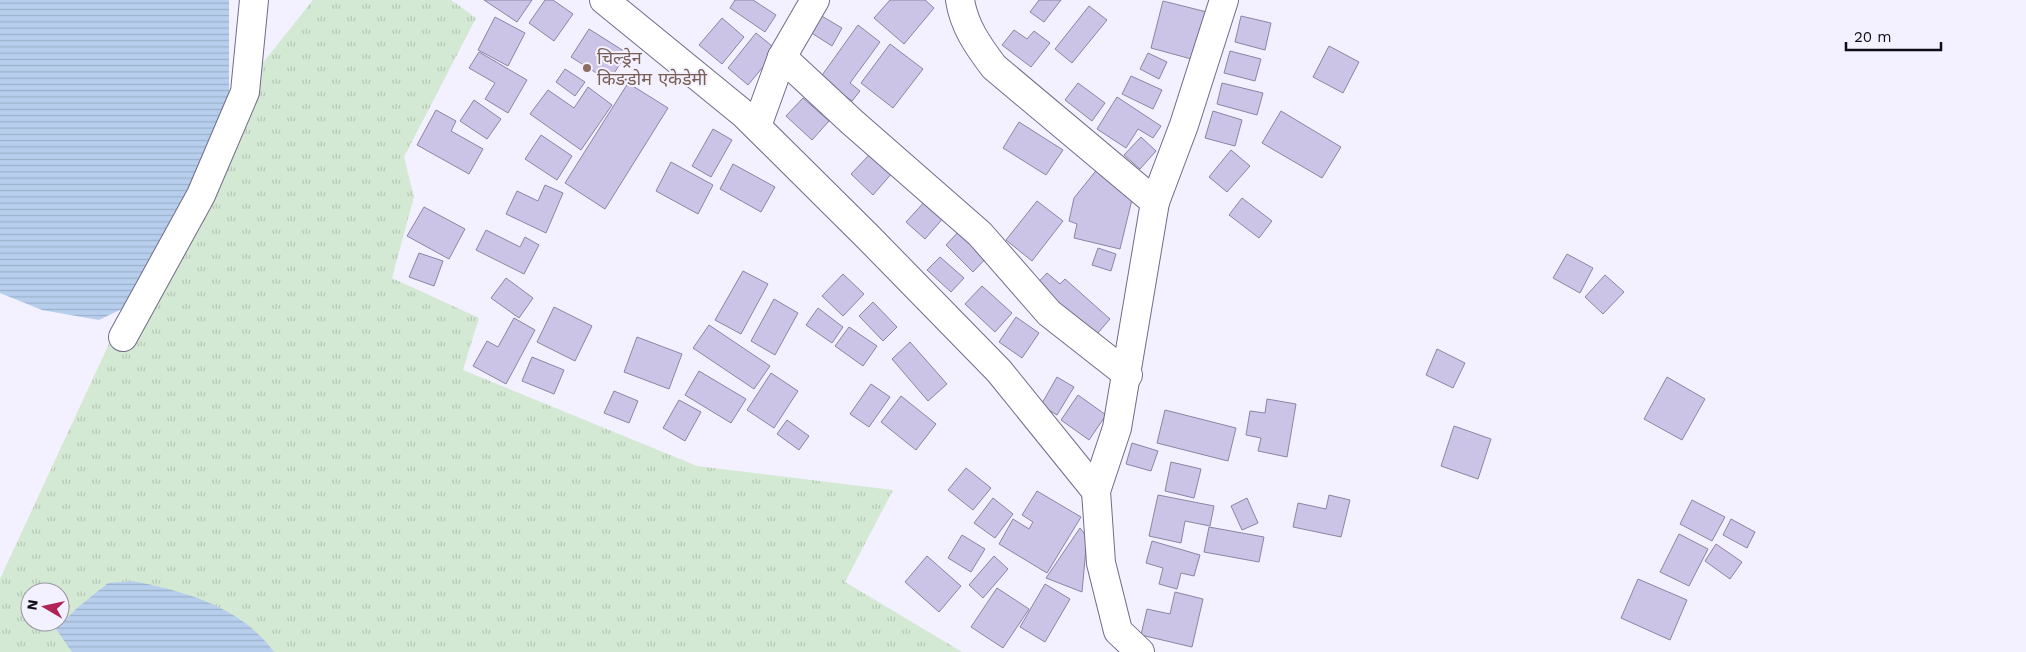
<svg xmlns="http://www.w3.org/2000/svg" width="2026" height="652" viewBox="0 0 2026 652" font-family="'Work Sans','Noto Sans Devanagari',sans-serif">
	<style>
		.grass { fill: url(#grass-tufts); fill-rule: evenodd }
		.water { fill: url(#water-rules) }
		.building { fill: #cbc4e6; stroke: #8b85a5 }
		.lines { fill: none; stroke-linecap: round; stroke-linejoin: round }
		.minor-casing { stroke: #716b8a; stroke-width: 30 }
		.minor { stroke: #fff; stroke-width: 28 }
		.education-dot { fill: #8d6e63; stroke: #f3f0ff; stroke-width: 2 }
		.labels { text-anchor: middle; stroke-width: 4; stroke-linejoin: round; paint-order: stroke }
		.education-label { font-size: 18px; fill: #785e54; stroke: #f3f0ff; text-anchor: start }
	</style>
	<defs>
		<pattern id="grass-tufts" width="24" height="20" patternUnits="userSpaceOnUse" patternTransform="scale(1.25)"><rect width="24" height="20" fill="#d4e9d4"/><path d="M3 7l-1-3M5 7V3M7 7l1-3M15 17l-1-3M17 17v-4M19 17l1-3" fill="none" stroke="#b5c7b5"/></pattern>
		<pattern id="water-rules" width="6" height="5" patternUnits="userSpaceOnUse" patternTransform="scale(1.25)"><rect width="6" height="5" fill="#b7cfed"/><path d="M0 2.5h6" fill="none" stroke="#9cb1ca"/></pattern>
	</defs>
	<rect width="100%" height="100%" fill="#f3f0ff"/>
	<path class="grass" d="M313 0H451L476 18 404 157 414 197 392 278 479 318 463 370 697 466 893 490 845 582 962 652H0V579L126 307 229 105ZM30 592H60V622H30Z"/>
	<g class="water">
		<path d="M0 0H229V105L197 183 126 307 99 320 42 310 0 293Z"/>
		<path d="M132 581C185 591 241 607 274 652H72L56 629 77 608 108 583Z"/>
	</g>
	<g class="building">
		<path d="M484 0H532L517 22Z"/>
		<path d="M545 0H553L573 14 554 41 529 23Z"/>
		<path d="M735 0H753L776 15 765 32 730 8Z"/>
		<path d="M890 0H925L934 8 904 44 874 18Z"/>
		<path d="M1039 0H1061L1044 22 1030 12Z"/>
		<path d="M1163 1 1207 12 1195 60 1151 48Z"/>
		<path d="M1089 6 1107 20 1072 63 1055 49Z"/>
		<path d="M820 15 842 28 832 46 810 32Z"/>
		<path d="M1241 16 1271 23 1265 50 1235 42Z"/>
		<path d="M495 17 525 33 508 66 478 50Z"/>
		<path d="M722 18 744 37 722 64 699 45Z"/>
		<path d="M858 25 880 42 850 83 860 91 852 101 820 78Z"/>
		<path d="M589 29 627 53 609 81 571 57Z"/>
		<path d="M1014 30 1027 39 1034 31 1050 43 1031 67 1002 45Z"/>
		<path d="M756 33 777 50 748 85 728 68Z"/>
		<path d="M890 44 923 69 893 108 861 83Z"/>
		<path d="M1329 46 1359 62 1343 93 1313 77Z"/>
		<path d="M1230 51 1261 59 1255 81 1224 73Z"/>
		<path d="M479 52 527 80 508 113 485 99 495 83 469 68Z"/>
		<path d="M1148 53 1167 62 1159 79 1140 69Z"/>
		<path d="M565 69 585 82 575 96 556 82Z"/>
		<path d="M1131 76 1162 90 1153 109 1122 94Z"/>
		<path d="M628 83 668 108 605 209 565 183Z"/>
		<path d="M1078 83 1105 103 1092 121 1065 100Z"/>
		<path d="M1222 83 1263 93 1257 115 1217 104Z"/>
		<path d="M588 87 612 105 581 150 530 114 548 90 574 108Z"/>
		<path d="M1117 97 1161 126 1153 138 1138 129 1126 148 1097 129Z"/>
		<path d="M803 98 829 121 812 140 786 116Z"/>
		<path d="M474 100 501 119 487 139 460 121Z"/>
		<path d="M436 110 456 121 451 131 483 149 469 174 417 145Z"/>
		<path d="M1213 111 1242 120 1235 146 1205 138Z"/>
		<path d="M1281 111 1341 147 1322 178 1262 143Z"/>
		<path d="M1019 122 1063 150 1046 175 1003 148Z"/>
		<path d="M713 129 732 140 711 177 692 166Z"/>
		<path d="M541 135 572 156 557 180 525 159Z"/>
		<path d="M1141 137 1156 151 1140 169 1124 155Z"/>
		<path d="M1231 150 1250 166 1227 192 1209 177Z"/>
		<path d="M872 152 893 172 873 195 851 174Z"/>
		<path d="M671 162 713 185 698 214 656 191Z"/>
		<path d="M733 164 775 187 761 212 720 189Z"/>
		<path d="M1099 167 1135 187 1120 249 1074 238 1077 224 1069 221 1074 198Z"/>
		<path d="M545 185 563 193 546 233 506 214 517 191 538 201Z"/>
		<path d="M1242 198 1272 221 1259 238 1229 215Z"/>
		<path d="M927 199 945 216 925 239 906 222Z"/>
		<path d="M1037 201 1063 221 1032 261 1006 240Z"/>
		<path d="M424 207 465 229 449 259 407 236Z"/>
		<path d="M962 228 989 255 973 272 946 245Z"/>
		<path d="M486 230 520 247 525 237 539 245 524 274 476 250Z"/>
		<path d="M1098 248 1116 254 1111 271 1092 265Z"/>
		<path d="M419 253 443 261 434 286 409 277Z"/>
		<path d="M1567 254 1593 268 1580 293 1553 278Z"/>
		<path d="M940 257 964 278 951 292 927 270Z"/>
		<path d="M743 271 768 284 741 334 715 320Z"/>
		<path d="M1047 273 1060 284 1065 279 1110 319 1090 342 1031 290Z"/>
		<path d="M843 274 864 294 843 316 822 296Z"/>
		<path d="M1605 275 1624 292 1603 314 1585 297Z"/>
		<path d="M506 278 533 298 519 318 491 298Z"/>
		<path d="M982 286 1012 313 995 332 965 304Z"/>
		<path d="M774 299 798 313 775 355 751 341Z"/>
		<path d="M873 302 897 327 883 341 859 316Z"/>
		<path d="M554 307 592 326 575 361 537 342Z"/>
		<path d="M818 308 843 327 832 343 806 325Z"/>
		<path d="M1016 317 1039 333 1022 358 999 342Z"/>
		<path d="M514 318 535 330 506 384 473 366 487 341 498 347Z"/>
		<path d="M709 325 770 366 754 389 693 348Z"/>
		<path d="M849 327 877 346 863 366 835 346Z"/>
		<path d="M637 337 682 354 669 389 624 372Z"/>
		<path d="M910 342 947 384 928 401 892 359Z"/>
		<path d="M1437 349 1465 363 1453 388 1426 375Z"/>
		<path d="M532 357 564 370 554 394 522 381Z"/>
		<path d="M699 371 746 399 731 423 685 395Z"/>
		<path d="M771 373 798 391 774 428 747 410Z"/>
		<path d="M1057 377 1074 387 1057 415 1041 405Z"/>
		<path d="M1667 377 1705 399 1682 440 1644 419Z"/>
		<path d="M871 384 890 397 869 427 850 414Z"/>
		<path d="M614 391 638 401 629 423 604 413Z"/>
		<path d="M1078 395 1106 415 1089 440 1061 420Z"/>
		<path d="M901 396 936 424 916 450 881 422Z"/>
		<path d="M1267 399 1296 404 1287 457 1258 451 1261 438 1246 435 1250 411 1265 413Z"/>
		<path d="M679 400 701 412 685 441 663 428Z"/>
		<path d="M1165 410 1236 428 1228 461 1157 443Z"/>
		<path d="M787 420 809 436 799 450 777 434Z"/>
		<path d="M1454 426 1491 439 1478 479 1441 466Z"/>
		<path d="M1132 443 1158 451 1151 471 1126 464Z"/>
		<path d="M1171 462 1201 469 1194 498 1165 491Z"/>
		<path d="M966 468 991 488 973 510 948 490Z"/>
		<path d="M1037 491 1081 517 1047 573 999 544 1013 519 1029 529 1033 522 1022 515Z"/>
		<path d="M1158 495 1214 506 1210 526 1185 521 1181 543 1149 536Z"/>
		<path d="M1329 495 1350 500 1341 537 1293 527 1298 503 1326 509Z"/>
		<path d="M993 498 1013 514 995 538 974 523Z"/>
		<path d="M1247 498 1258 523 1242 530 1231 506Z"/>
		<path d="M1692 500 1725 517 1712 541 1680 524Z"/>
		<path d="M1731 519 1755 532 1747 548 1723 535Z"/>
		<path d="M1209 527 1264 537 1259 562 1204 552Z"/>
		<path d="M1080 528 1087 537 1082 592 1046 578Z"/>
		<path d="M1679 534 1708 549 1689 586 1660 572Z"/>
		<path d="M962 535 985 549 971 572 948 558Z"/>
		<path d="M1152 541 1200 555 1194 576 1181 573 1177 589 1159 584 1163 568 1146 563Z"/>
		<path d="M1716 544 1742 562 1730 579 1705 561Z"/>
		<path d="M927 556 961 586 939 612 905 582Z"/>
		<path d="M994 556 1008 569 983 598 969 585Z"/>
		<path d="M1638 579 1687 600 1670 640 1621 618Z"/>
		<path d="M1045 584 1070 599 1045 642 1020 627Z"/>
		<path d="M997 588 1029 609 1003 648 971 627Z"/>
		<path d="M1175 592 1203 599 1192 647 1141 635 1147 609 1170 614Z"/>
	</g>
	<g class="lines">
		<g class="minor-casing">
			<g id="minor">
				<path d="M604 0 745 115 868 237 999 371 1096 491"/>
				<path d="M960 0C964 26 978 46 994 67L1155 202"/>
				<path d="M782 57 852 122 980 234 1049 313 1128 375"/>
				<path d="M757 126 782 57 815 0"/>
				<path d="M123 337 201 195 245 92 254 0"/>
				<path d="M1140 652 1118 631 1101 563 1096 491 1117 428 1155 202 1184 125 1224 0"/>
			</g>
		</g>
		<use href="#minor" class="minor"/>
	</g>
	<circle class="education-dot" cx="587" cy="68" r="5"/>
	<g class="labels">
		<g class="education-label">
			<text x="597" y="64">चिल्ड्रेन<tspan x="597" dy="21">किङडोम एकेडेमी</tspan></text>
		</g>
	</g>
	<g transform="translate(45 607) rotate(279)"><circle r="24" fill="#f3f0ff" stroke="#9795a2"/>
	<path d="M0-4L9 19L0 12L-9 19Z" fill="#b12257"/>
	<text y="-8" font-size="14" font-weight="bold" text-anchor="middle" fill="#0e0c17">N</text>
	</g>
	<path d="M1846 42v8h95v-8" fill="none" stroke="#0e0c17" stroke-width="2.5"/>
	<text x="1854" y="42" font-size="15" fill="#0e0c17" stroke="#f3f0ff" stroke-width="4" paint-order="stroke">20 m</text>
</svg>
